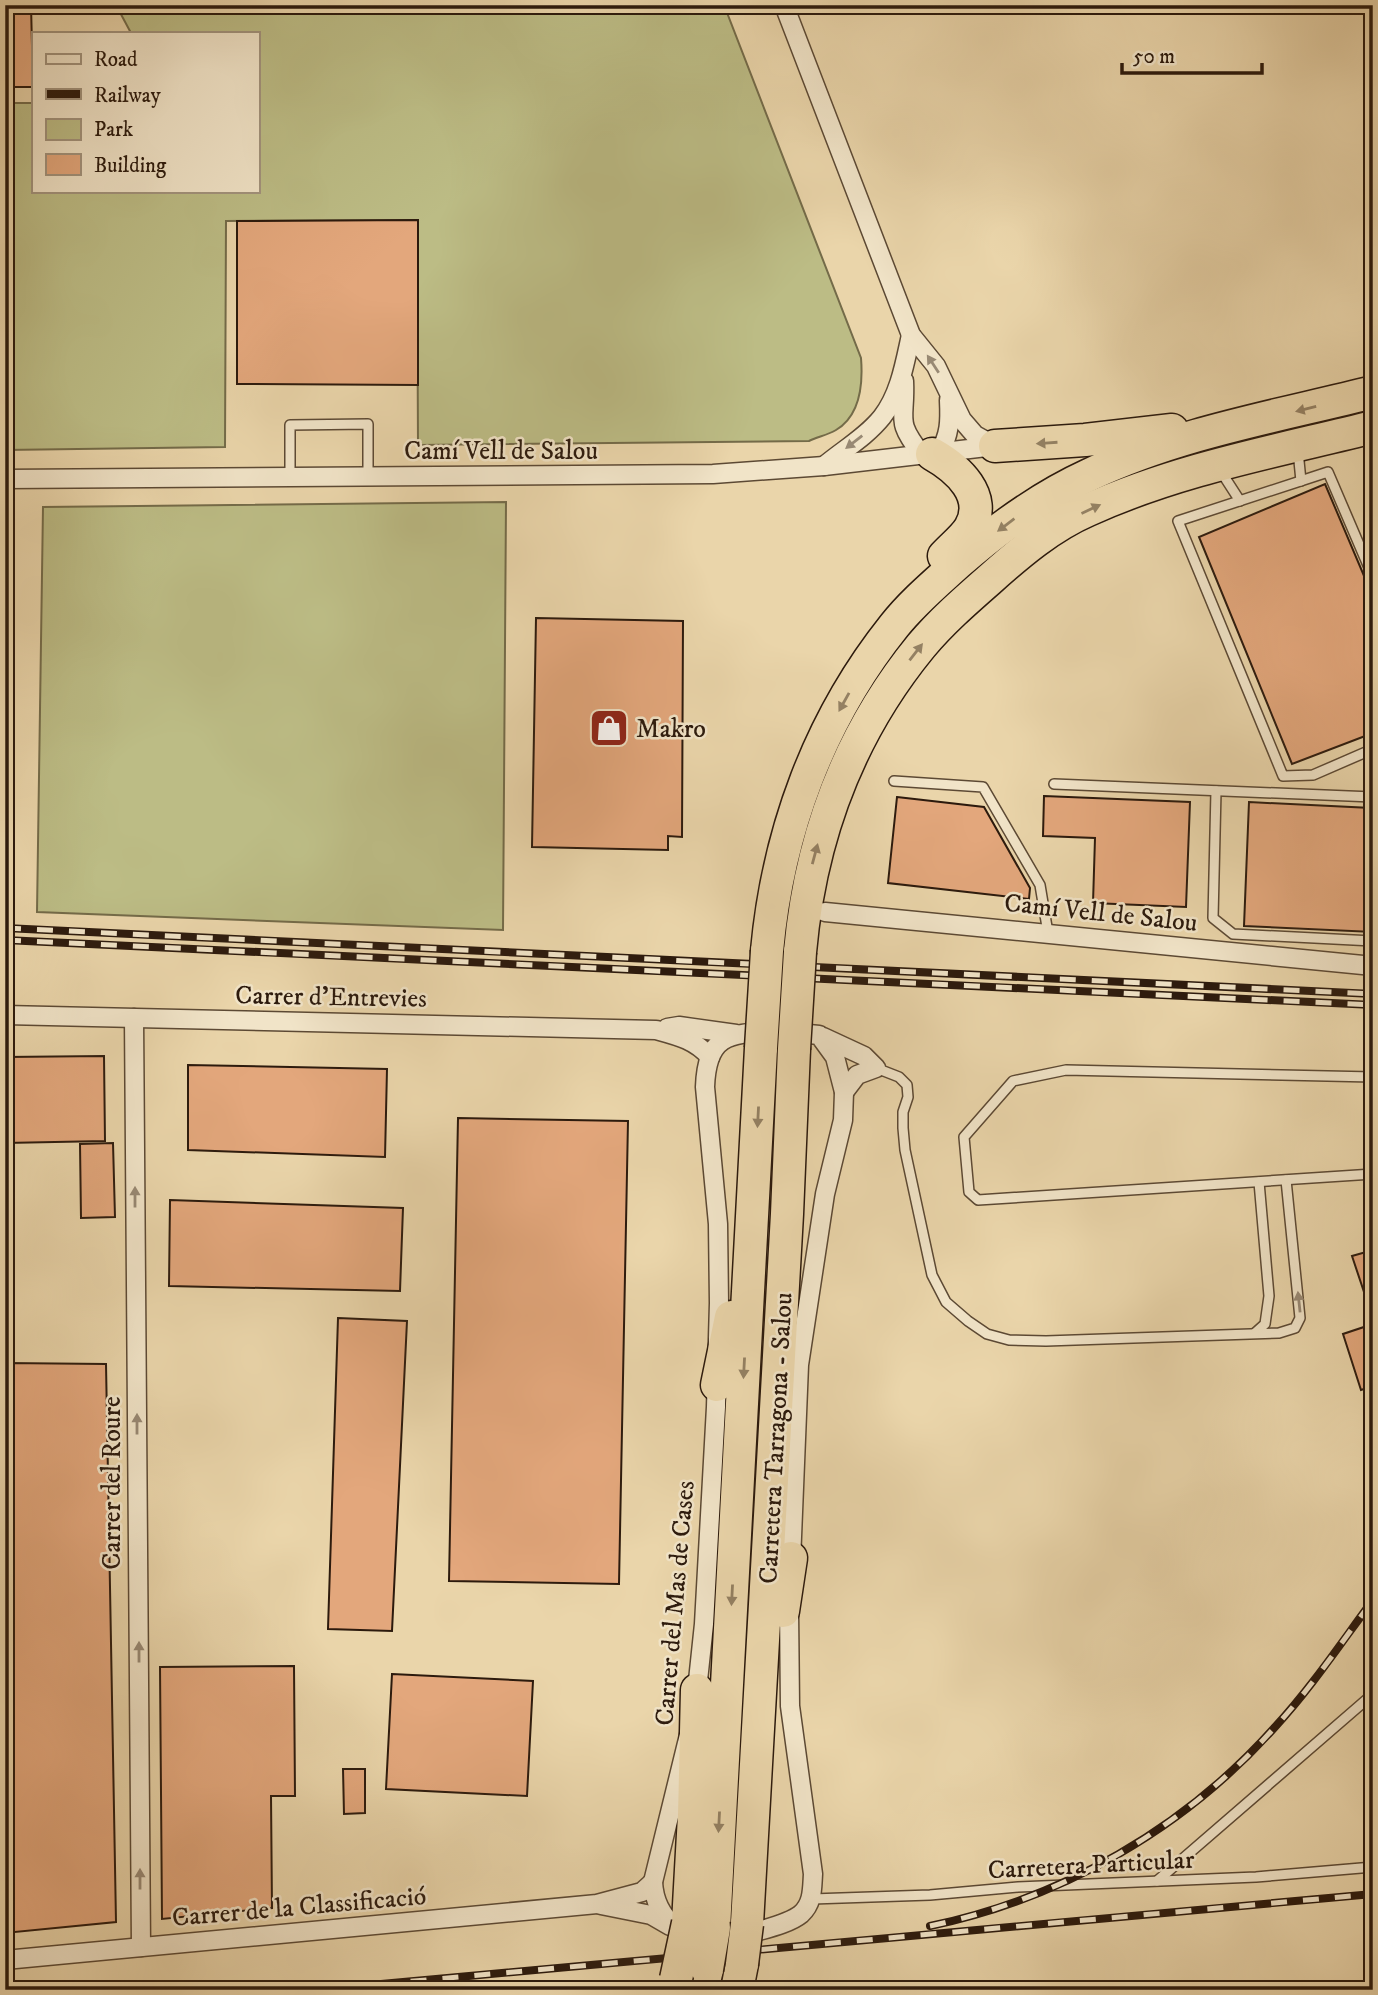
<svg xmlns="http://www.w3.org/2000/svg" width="1378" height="1995" viewBox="0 0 1378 1995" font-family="'IM FELL DW Pica',serif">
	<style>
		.green { fill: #bcbc85; stroke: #746b49; stroke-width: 2 }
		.building { fill: #e3a77c; stroke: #2c1a0d; stroke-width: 2 }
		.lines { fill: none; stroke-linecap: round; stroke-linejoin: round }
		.lane-casing { stroke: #5c4934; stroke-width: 12 }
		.street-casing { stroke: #5c4934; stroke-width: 21 }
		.highway-casing { stroke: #2c1a0d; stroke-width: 35 }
		.lane { stroke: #f1e4c8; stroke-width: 9 }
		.street { stroke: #f1e4c8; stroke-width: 18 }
		.highway { stroke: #ead5aa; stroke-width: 32 }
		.rail-casing { stroke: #2c1a0d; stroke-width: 8 }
		.rail { stroke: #f1e4c8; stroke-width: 5; stroke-dasharray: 16; stroke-linecap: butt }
		.highway-bridge-casing { stroke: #2c1a0d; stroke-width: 35; stroke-linecap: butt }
		.highway-bridge { stroke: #ead5aa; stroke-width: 32 }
		.oneway { fill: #988974 }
		.oneway2 { fill: #948163 }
		.labels { text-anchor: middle; stroke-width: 5; stroke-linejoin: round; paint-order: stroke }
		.street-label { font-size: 26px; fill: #2c1a0d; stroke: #f1e4c8 }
		.poi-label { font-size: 26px; fill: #2c1a0d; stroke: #f1e4c8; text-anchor: start }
	</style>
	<rect width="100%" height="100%" fill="#ead5aa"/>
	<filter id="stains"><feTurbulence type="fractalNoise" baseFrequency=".00286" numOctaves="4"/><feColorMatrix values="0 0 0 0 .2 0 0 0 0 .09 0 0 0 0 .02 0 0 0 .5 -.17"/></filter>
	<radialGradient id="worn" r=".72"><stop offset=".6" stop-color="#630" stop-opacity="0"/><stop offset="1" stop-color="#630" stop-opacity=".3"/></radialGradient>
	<g class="green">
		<path d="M116 5H724L861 358C863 383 861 415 836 430 828 435 817 437 809 441L418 445 417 220 226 221 225 447 5 450V103H33V191H257V33H131Z"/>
		<path d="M506 502 503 930 37 912 43 507Z"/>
	</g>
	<g class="building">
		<path d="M5 5H31L33 87H5Z"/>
		<path d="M418 220V385L237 384V221Z"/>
		<path d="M1325 484 1373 597V733L1292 764 1199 537Z"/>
		<path d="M536 618 683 621 682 837 668 836V850L532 847Z"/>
		<path d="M1044 796 1190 802 1186 907 1093 903 1095 838 1043 836Z"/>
		<path d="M897 797 984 807 1030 888 1029 899 888 883Z"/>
		<path d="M1249 802 1371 808 1369 848H1373V932L1244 926Z"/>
		<path d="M104 1056 105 1141 5 1143V1057Z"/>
		<path d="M188 1065 387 1069 385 1157 188 1150Z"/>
		<path d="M458 1118 628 1121 619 1584 449 1581Z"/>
		<path d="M113 1143 115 1217 81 1218 80 1144Z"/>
		<path d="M170 1200 403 1208 400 1291 169 1286Z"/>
		<path d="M1373 1250V1319L1352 1256Z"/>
		<path d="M338 1318 407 1321 392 1631 328 1629Z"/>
		<path d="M1373 1324V1386L1361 1390 1343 1334Z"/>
		<path d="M5 1363 106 1364 116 1922 5 1933Z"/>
		<path d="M294 1666 295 1796H271L272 1908 162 1919 160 1667Z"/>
		<path d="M392 1674 533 1681 527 1796 386 1789Z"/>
		<path d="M343 1769H365V1813L344 1814Z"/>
	</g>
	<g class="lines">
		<g class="lane-casing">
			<g id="lane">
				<path d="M1298 451 1301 481"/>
				<path d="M1220 470 1240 501"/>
				<path d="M290 477V425L368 424V477"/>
				<path d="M1373 577 1328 472 1178 521 1283 776 1313 775 1373 749"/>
				<path d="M894 781 983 787 1040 885 1048 933"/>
				<path d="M1054 784 1373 797"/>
				<path d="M1216 791 1213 918 1233 934 1373 941"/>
				<path d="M876 1068 899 1077 907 1085 908 1097 903 1112V1128L905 1150 932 1275 946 1302 968 1321 987 1334 1009 1340 1046 1341 1279 1333 1295 1328 1300 1318 1286 1180"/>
				<path d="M1373 1077 1066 1070 1013 1081 964 1137 969 1192 978 1200 1373 1174"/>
				<path d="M1255 1333 1265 1324 1269 1296 1259 1182"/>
				<path d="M1157 1881 1373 1694"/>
				<path d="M812 1899 930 1895 1018 1887 1256 1877 1373 1867"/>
			</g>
		</g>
		<g class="street-casing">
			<g id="street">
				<path d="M784 5 911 335 936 366 962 420 975 435 995 446"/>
				<path d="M904 381C906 421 894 419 922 455"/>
				<path d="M939 453C950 435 950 421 949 400"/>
				<path d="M824 466C843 450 866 437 882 417 900 394 905 362 911 335"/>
				<path d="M5 479 713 474 824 466 995 446"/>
				<path d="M825 912 1373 966"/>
				<path d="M5 1015 656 1030C678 1036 695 1040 710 1057"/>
				<path d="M134 1018 141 1947"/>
				<path d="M667 1028 679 1026 736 1034"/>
				<path d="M778 1031 819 1035 835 1057 844 1092 843 1120 825 1194 799 1365 789 1610 790 1706 813 1874C812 1889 813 1903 801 1914 790 1923 769 1928 755 1932 745 1935 734 1940 723 1941 686 1943 655 1920 653 1882L689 1735 697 1690 704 1624 716 1407 719 1303 718 1224 705 1087C707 1032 731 1034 778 1031Z"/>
				<path d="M823 1037 864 1056 876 1068 857 1075 844 1092"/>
				<path d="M601 1905 651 1915 670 1926"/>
				<path d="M5 1960 597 1904 642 1892 653 1882"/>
			</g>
		</g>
		<g class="highway-casing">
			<g id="highway">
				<path d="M995 446 1085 440 1172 430"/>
				<path d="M932 454C957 468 989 496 970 528 964 538 952 547 944 556"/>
				<path d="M767 951C778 832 819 720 894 626 912 603 936 583 958 563 998 528 1041 497 1089 475 1178 433 1278 416 1373 392"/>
				<path d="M800 952C810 839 848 735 921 646 941 622 965 601 989 580 1019 553 1051 526 1088 510 1178 469 1277 451 1373 427"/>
				<path d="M717 1385 731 1317"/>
				<path d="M783 1611 791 1558"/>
				<path d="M688 1923 694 1816 697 1690"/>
				<path d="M747 1924 787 1214 794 1049"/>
				<path d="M714 1928 761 1048"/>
				<path d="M702 1990 707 1969"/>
				<path d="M737 1990 742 1964"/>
			</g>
		</g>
		<use href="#lane" class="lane"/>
		<use href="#street" class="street"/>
		<use href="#highway" class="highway"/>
		<g class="rail-casing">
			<g id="rail">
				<path d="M5 928 1373 994"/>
				<path d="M5 940 1373 1005"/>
				<path d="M930 1926C1063 1898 1184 1829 1275 1727 1311 1688 1341 1643 1373 1600"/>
				<path d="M315 1990 1373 1894"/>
			</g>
		</g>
		<use href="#rail" class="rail"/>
		<g class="highway-bridge-casing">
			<g id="highway-bridge">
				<path d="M761 1048 767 951"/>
				<path d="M794 1049 800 952"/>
				<path d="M742 1964 747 1924"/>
				<path d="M707 1969 714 1928"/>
				<path d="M676 1979 688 1923"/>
			</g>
		</g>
		<use href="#highway-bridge" class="highway-bridge"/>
	</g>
	<defs><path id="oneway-solid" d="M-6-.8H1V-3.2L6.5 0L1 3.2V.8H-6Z" transform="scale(1.75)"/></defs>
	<g class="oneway">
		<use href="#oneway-solid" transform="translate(933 364) rotate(-123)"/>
		<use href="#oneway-solid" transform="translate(854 442) rotate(142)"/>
		<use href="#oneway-solid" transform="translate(135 1197) rotate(-90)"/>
		<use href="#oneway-solid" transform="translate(1299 1302) rotate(-96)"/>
		<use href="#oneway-solid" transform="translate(137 1424) rotate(-90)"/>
		<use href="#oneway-solid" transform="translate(139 1652) rotate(-90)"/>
		<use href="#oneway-solid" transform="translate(140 1879) rotate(-90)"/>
	</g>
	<g class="oneway2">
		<use href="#oneway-solid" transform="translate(1306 409) rotate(166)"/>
		<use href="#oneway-solid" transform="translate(1047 443) rotate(176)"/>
		<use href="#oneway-solid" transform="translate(1091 509) rotate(-25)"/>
		<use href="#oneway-solid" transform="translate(1006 525) rotate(143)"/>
		<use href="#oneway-solid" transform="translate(916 652) rotate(-52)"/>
		<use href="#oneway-solid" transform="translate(844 702) rotate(119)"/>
		<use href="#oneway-solid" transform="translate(815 854) rotate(-75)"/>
		<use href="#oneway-solid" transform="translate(758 1117) rotate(93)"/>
		<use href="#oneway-solid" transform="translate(744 1368) rotate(93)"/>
		<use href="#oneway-solid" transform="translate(732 1595) rotate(93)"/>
		<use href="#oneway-solid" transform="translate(719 1822) rotate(93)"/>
	</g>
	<defs>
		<g id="shop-square" transform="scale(2.0125)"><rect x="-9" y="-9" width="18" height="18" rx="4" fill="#8f2418" stroke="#f1e4c8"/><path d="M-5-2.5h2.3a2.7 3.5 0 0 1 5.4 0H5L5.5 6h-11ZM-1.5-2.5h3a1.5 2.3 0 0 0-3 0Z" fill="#fff"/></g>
	</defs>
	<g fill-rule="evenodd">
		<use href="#shop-square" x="609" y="728"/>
	</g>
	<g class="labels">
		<g class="street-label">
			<text x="501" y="459">Camí Vell de Salou</text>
			<text transform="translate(1101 912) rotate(6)" y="9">Camí Vell de Salou</text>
			<text transform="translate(331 996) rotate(1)" y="9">Carrer d'Entrevies</text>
			<text transform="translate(775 1438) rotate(-87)" y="9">Carretera Tarragona - Salou</text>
			<text transform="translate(111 1483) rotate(-90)" y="9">Carrer del Roure</text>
			<text transform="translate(674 1603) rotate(-85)" y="9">Carrer del Mas de Cases</text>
			<text transform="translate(1091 1864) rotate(-3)" y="9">Carretera Particular</text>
			<text transform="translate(299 1906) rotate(-5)" y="9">Carrer de la Classificació</text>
		</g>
		<g class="poi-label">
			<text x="636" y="737">Makro</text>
		</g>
	</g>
	<rect width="1378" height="1995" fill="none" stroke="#ead5aa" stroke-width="28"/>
	<rect x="7" y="7" width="1364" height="1981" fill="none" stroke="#2c1a0d" stroke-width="3.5"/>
	<rect x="14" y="14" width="1350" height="1967" fill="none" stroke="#2c1a0d" stroke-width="2"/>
	<rect x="32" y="32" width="228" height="161" fill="#f1e4c8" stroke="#a2937d" stroke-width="2"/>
	<rect x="46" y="54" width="35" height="10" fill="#f1e4c8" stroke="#a2937d" stroke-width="2"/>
	<text x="94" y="66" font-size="21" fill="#2c1a0d">Road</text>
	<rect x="46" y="89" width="35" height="10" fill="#2c1a0d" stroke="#a2937d" stroke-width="2"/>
	<text x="94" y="102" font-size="21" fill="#2c1a0d">Railway</text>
	<rect x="46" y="119" width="35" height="21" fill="#bcbc85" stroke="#a2937d" stroke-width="2"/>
	<text x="94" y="136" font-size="21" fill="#2c1a0d">Park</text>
	<rect x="46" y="154" width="35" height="21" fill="#e3a77c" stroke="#a2937d" stroke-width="2"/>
	<text x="94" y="172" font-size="21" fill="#2c1a0d">Building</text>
	<path d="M1122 63v10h140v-10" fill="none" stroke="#2c1a0d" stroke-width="3.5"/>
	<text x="1133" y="63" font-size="21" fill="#2c1a0d" stroke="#f1e4c8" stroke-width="5" paint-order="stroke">50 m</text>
	<rect width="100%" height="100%" filter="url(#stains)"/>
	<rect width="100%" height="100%" fill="url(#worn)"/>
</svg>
